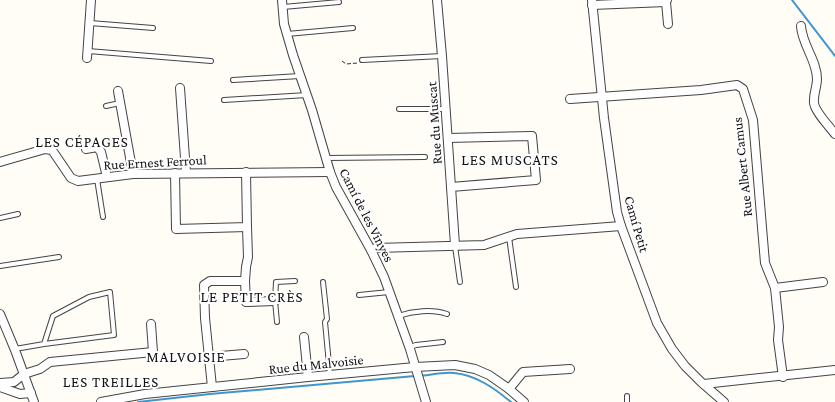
<svg xmlns="http://www.w3.org/2000/svg" width="835" height="402" viewBox="0 0 835 402" font-family="'Crimson Pro',serif">
	<style>
		.lines { fill: none; stroke-linecap: round; stroke-linejoin: round }
		.stream { stroke: #3f96cf; stroke-width: 2 }
		.lane-casing { stroke: #444; stroke-width: 6 }
		.street-casing { stroke: #444; stroke-width: 10 }
		.path { stroke: #333; stroke-width: 1; stroke-dasharray: 4 2; stroke-linecap: butt }
		.lane { stroke: #fff; stroke-width: 4 }
		.street { stroke: #fff; stroke-width: 8 }
		.labels { text-anchor: middle; stroke-width: 4; stroke-linejoin: round; paint-order: stroke }
		.street-label { font-size: 14px; fill: #111; stroke: #fff }
		.neighbourhood-label { font-size: 15px; letter-spacing: 1px; fill: #111; stroke: #fff }
	</style>
	<rect width="100%" height="100%" fill="#fffdf5"/>
	<g class="lines">
		<g class="stream">
			<path d="M792 0 835 56"/>
			<path d="M419 376C430 375 443 372 454 373 476 375 494 388 511 402"/>
			<path d="M138 402 210 394 415 376"/>
		</g>
		<g class="lane-casing">
			<g id="lane">
				<path d="M283 7 339 2"/>
				<path d="M90 23 153 28"/>
				<path d="M287 34 353 28"/>
				<path d="M88 51 211 61"/>
				<path d="M362 60 442 56"/>
				<path d="M233 80 300 76"/>
				<path d="M224 100 307 95"/>
				<path d="M106 106 120 103"/>
				<path d="M399 109H445"/>
				<path d="M326 158 425 157"/>
				<path d="M97 179 103 217"/>
				<path d="M0 218 18 214"/>
				<path d="M509 237 516 287"/>
				<path d="M455 246 460 282"/>
				<path d="M0 266 59 257"/>
				<path d="M323 282 327 319 325 322 330 375"/>
				<path d="M359 295 389 292"/>
				<path d="M398 316C413 311 432 309 447 314"/>
				<path d="M277 322 275 301 276 282 295 281"/>
				<path d="M410 347 416 345 443 342"/>
				<path d="M15 349 44 344 114 335 110 292 89 297 53 316 44 344"/>
				<path d="M627 396V402"/>
			</g>
		</g>
		<g class="street-casing">
			<g id="street">
				<path d="M282 0 284 24 293 55 312 110 330 172 336 187 371 250 384 277 410 349 426 402"/>
				<path d="M437 0 442 56 455 245"/>
				<path d="M592 0 604 118 617 212 621 226 657 323 672 349 685 366 701 382 724 402"/>
				<path d="M667 0 666 2 668 24"/>
				<path d="M592 5 666 2"/>
				<path d="M801 26C802 45 817 60 817 79 817 87 813 95 814 103 815 112 830 127 835 134"/>
				<path d="M87 58 91 0"/>
				<path d="M180 88 186 172"/>
				<path d="M118 91 133 174"/>
				<path d="M570 99 701 90 737 85 743 89 753 120 765 263 775 288 779 327 778 340 783 377"/>
				<path d="M448 138 532 136 536 180 451 187"/>
				<path d="M86 149 97 147 101 152 107 177"/>
				<path d="M0 162 45 149 52 150 71 178 78 181 133 174 330 172"/>
				<path d="M175 173 176 229 247 227 246 172"/>
				<path d="M247 227 248 257 246 267 245 281 246 302 275 301"/>
				<path d="M371 250 376 248 484 245 517 234 621 226"/>
				<path d="M775 288 823 282"/>
				<path d="M0 314 15 350 34 402"/>
				<path d="M304 337 308 377"/>
				<path d="M209 357 244 354"/>
				<path d="M0 383 14 382 24 374 40 369 50 362 153 352 151 324"/>
				<path d="M704 384 835 370"/>
				<path d="M0 387 20 394 31 393"/>
				<path d="M212 387 205 318 204 285 210 281H245"/>
				<path d="M509 389 523 372 570 369"/>
				<path d="M101 402 145 394 308 377 415 367 455 365 475 369 489 375 509 389 524 402"/>
			</g>
		</g>
		<path class="path" d="M342 61 346 64 358 63"/>
		<use href="#lane" class="lane"/>
		<use href="#street" class="street"/>
	</g>
	<g class="labels">
		<g class="street-label">
			<text transform="translate(434 123) rotate(-94)" y="5">Rue du Muscat</text>
			<text transform="translate(155 162) rotate(-3)" y="5">Rue Ernest Ferroul</text>
			<text transform="translate(742 167) rotate(-96)" y="5">Rue Albert Camus</text>
			<text transform="translate(367 215) rotate(63)" y="5">Camí de les Vinyes</text>
			<text transform="translate(637 224) rotate(74)" y="5">Camí Petit</text>
			<text transform="translate(316 364) rotate(-6)" y="5">Rue du Malvoisie</text>
		</g>
		<g class="neighbourhood-label">
			<text x="82" y="147">LES CÉPAGES</text>
			<text x="510" y="165">LES MUSCATS</text>
			<text x="252" y="302">LE PETIT CRÈS</text>
			<text x="186" y="362">MALVOISIE</text>
			<text x="111" y="387">LES TREILLES</text>
		</g>
	</g>
</svg>
